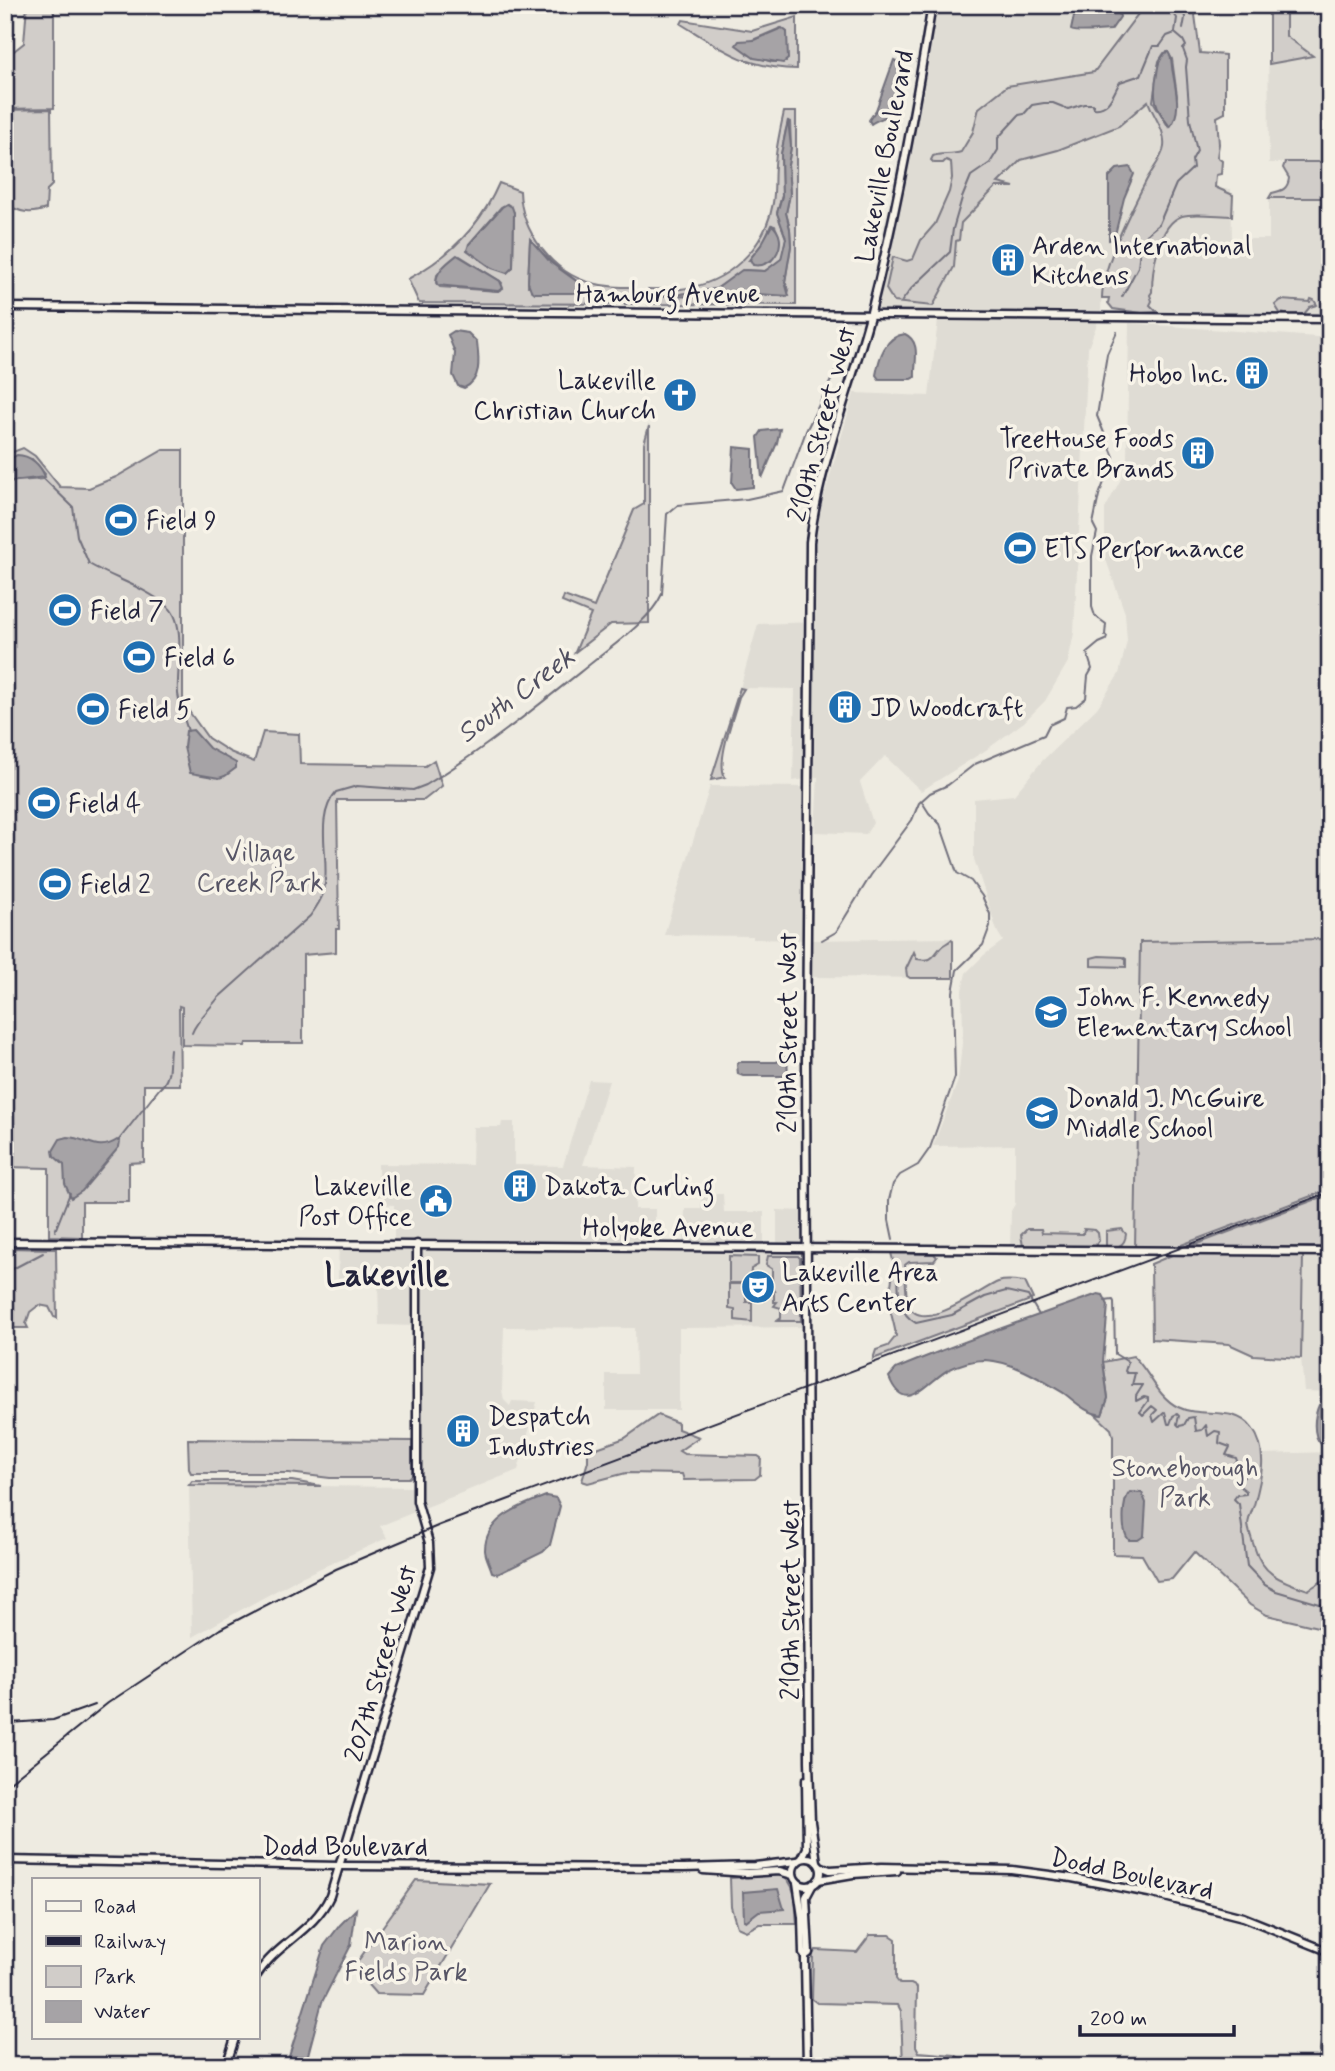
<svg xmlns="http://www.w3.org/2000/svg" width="1335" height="2071" viewBox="0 0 1335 2071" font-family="Mynerve,sans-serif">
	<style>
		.built { fill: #dfdcd4 }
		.green { fill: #d1cdc9; stroke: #7a7882; stroke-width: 2; fill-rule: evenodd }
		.water { fill: #a6a3a6; stroke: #716f7b; stroke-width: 2 }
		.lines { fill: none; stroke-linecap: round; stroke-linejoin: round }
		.stream { stroke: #716f7b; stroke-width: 2 }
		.secondary-casing { stroke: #22223b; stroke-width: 11 }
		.secondary { stroke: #f7f3e8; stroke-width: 6 }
		.rail { stroke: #22223b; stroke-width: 2 }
		.labels { text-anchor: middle; stroke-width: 7; stroke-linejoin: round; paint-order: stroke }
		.street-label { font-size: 26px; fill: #22223b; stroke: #f7f3e8 }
		.poi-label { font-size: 26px; fill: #22223b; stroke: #f7f3e8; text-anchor: start }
		.park-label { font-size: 26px; fill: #575566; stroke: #f7f3e8 }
		.water-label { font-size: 28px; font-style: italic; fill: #504f60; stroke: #f7f3e8 }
		.district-label { font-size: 33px; font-weight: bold; fill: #22223b; stroke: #f7f3e8 }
	</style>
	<rect width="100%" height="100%" fill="#eeebe1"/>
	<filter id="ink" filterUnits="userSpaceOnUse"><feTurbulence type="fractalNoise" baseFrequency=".0143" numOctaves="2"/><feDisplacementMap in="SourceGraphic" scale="14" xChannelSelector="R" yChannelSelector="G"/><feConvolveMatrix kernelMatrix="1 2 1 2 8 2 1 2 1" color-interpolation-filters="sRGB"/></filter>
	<g filter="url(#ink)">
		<g class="built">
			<path d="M932 5H1145L1094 72 1007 86 979 108 973 132 957 159 956 226 1021 160 1058 150 1119 126 1154 96 1164 147 1133 205 1102 283 1101 313 1088 348 1074 633 1068 662 1045 701 1024 722 986 750 921 791 885 756 860 782 873 823 866 834 815 832 818 777 793 781 795 689 740 688 758 624 815 622V550L820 510 854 393 929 396 938 320 952 316 870 314 889 237Z"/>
			<path d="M1330 5V162L1269 163 1268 7 1198 6Z"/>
			<path d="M1231 189 1232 239H1269V198H1330V316L1129 313 1180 190Z"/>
			<path d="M1129 323 1330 338V939L1140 942 1135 1248 1010 1247 1011 1211 1015 1204V1145L933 1146 958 1081 963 1034 962 990 966 973 984 955 1003 941 997 931 974 859V799L1014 795 1043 760 1097 708 1119 674 1127 641 1125 613 1105 557V509L1122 477 1127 458Z"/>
			<path d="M710 786 809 787 806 940 753 939V936L664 935Z"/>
			<path d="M953 938V978L806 977 807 940Z"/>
			<path d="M589 1080 609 1081 583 1165 636 1167 635 1209H655V1246H684L685 1209H701L702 1194H723L724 1212H764V1246L777 1247V1210L806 1211 807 1327 679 1328V1410H606V1374H636L635 1328 504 1327 502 1390 504 1400 510 1406 512 1401 537 1402 518 1470 380 1526 387 1538 301 1577 192 1637 189 1485 417 1487V1326L379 1325 378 1279H338L339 1243 394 1244V1205L378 1204V1164L472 1165 473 1127H501L502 1122H514V1165L563 1166Z"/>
			<path d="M1303 1247H1330V1392L1304 1391 1301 1358Z"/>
			<path d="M1330 1452V1576L1309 1590 1280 1581 1258 1561 1248 1524 1260 1484 1263 1454Z"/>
		</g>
		<g class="green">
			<path d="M27 5H54V108L5 109V58L24 43Z"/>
			<path d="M1140 5H1199L1195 15 1200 53 1225 55V113L1217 117 1219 144 1217 157 1222 161 1221 174 1216 175 1215 187 1233 195 1232 216C1220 216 1193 212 1182 216 1158 224 1152 270 1152 292L1150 295 1152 301 1150 305 1157 312 1142 313 1113 309 1108 303 1109 298H1102C1102 266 1131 210 1146 181 1151 171 1163 157 1164 147 1166 130 1153 116 1148 101L1119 126 1058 150 1021 160 998 183 1014 187H996L961 223 959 240 956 241 954 267 933 306 894 302 886 289 893 257 907 261 913 259 921 240 935 224 949 192 952 178 951 162 946 160 943 163H934L931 160 933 156C939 153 952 155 961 152L973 132 979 108 1007 86 1094 72 1144 6ZM1168 52 1172 59 1177 96 1168 126 1153 101 1159 61 1164 53Z"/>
			<path d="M1269 7H1286V36L1313 56 1269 64Z"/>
			<path d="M797 17V69C746 68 723 50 681 24L683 20 752 31ZM781 28 787 32 786 62H772L747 54 750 41Z"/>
			<path d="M51 109 52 185 47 190 46 209C29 215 20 212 5 204V110Z"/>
			<path d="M784 112H796V305L648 304V289C659 289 670 290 681 289 727 284 765 249 773 203 775 191 774 178 775 165 776 147 780 130 784 112ZM790 121 791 147 788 165 790 194 786 213 790 229 791 246 785 282 789 290 787 297 762 294 659 296 660 294 674 295 716 289 745 270 765 271 782 259 786 238 777 213 782 196 781 154 786 129ZM771 225 775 226C781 240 782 248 771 261L749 260 764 241Z"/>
			<path d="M1285 162H1330V198H1269L1272 193C1282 191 1288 189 1289 178L1283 168Z"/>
			<path d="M499 183 520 191C521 231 552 273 592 283 606 287 620 287 635 287V304L419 303 408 279C449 257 481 225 499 183ZM507 204 514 212 513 267 511 270 469 244 501 207ZM530 240 550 261 579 283 528 286ZM460 256 500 281 502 283 498 291 440 287 436 283 437 275Z"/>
			<path d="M1311 299 1314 300 1317 305 1310 307 1304 314 1291 315 1280 313 1275 305 1281 300 1310 302Z"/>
			<path d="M649 426V623L611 624 575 652 591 614 562 602 564 596 594 607 634 510 644 504V444Z"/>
			<path d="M23 448 35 456 60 487 89 488 116 477 163 450H183V703L208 738 230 752 254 762 263 732 299 734 300 764 425 766 434 760 442 786 424 800H337L339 929H336V952L303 955V1043H246L245 1046 182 1045V1007L179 1006 180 1085H144V1162L129 1163V1202H82V1237L49 1236V1168L5 1167V482L43 479 45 474 32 459 5 462V455Z"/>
			<path d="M740 688 744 689 739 697C734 716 716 761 725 777L711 780Z"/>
			<path d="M1330 939V1189L1176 1247 1135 1248 1140 942Z"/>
			<path d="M951 940 953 941V978H910L907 976 906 969 914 952 917 959C933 962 932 957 941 947 944 944 948 943 951 940Z"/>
			<path d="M1099 956 1123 957 1126 959V967L1091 966V958Z"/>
			<path d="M1330 1194V1247H1189Z"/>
			<path d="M1027 1229H1041L1042 1233 1083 1234 1084 1229 1095 1230 1098 1233 1099 1241 1094 1247 1023 1246 1021 1235Z"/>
			<path d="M1122 1229 1126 1234C1125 1247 1116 1248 1106 1246V1231Z"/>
			<path d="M5 1248 56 1249 57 1318 54 1317 49 1307 39 1305 30 1312 26 1324 28 1328H5Z"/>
			<path d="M891 1253 934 1254 937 1257 934 1261 909 1262 905 1265C906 1277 905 1292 908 1303 919 1338 982 1288 998 1282 1007 1279 1016 1281 1025 1282L1033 1299 873 1359 876 1350 888 1346 896 1336C895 1325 890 1313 889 1303 889 1287 897 1268 891 1253Z"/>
			<path d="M1172 1255H1303L1301 1358 1253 1355 1229 1344 1152 1339 1151 1264Z"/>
			<path d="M729 1256 758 1257V1265L751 1269 750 1283H729Z"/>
			<path d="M768 1256H798L800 1258 801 1321H777L781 1318V1308L774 1306 777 1302H774V1292H772L775 1291 772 1288V1269L766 1265Z"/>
			<path d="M729 1284H746V1302H752V1322L735 1320V1310L729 1309Z"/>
			<path d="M1133 1356C1150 1371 1156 1396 1178 1407 1201 1419 1234 1404 1252 1428 1269 1451 1261 1480 1254 1505 1252 1511 1248 1519 1248 1525 1249 1532 1252 1540 1254 1546 1262 1575 1282 1581 1308 1590L1330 1576V1630L1267 1615 1250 1605 1194 1552 1172 1579 1157 1581 1142 1555 1113 1554V1436L1111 1429 1095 1414 1102 1415 1108 1398 1103 1362Z"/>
			<path d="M658 1415 678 1423V1429L699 1437 679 1451 684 1454 758 1456 761 1458 760 1475 755 1479 684 1480 682 1474 626 1473 588 1483 582 1481 588 1461V1451L625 1438Z"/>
			<path d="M188 1439 412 1441V1475L409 1478H330L289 1473H191L189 1469Z"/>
			<path d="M192 1481H292L321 1486 189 1485Z"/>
			<path d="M782 1875C798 1885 795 1908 797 1924H759L746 1931 737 1927 731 1907 730 1878Z"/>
			<path d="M416 1880 490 1884 424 1995 376 1994 353 1968Z"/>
			<path d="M870 1935H890L896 1939V1979L900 1984H911L917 1987 916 2046 919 2052 955 2055 961 2059V2066H903L901 2011 898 2005 817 2003 812 1999 813 1954 816 1950 857 1952Z"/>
			<path d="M1330 2024V2066H1318L1323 2025Z"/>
		</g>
		<g class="water">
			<path d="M1114 10 1119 12 1120 17 1111 30C1101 30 1077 34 1071 30L1074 16Z"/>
			<path d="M782 28 787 32 788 59 783 63 754 58 736 45 739 41 754 40Z"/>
			<path d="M1168 52C1173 59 1171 65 1173 73 1176 92 1182 112 1170 127 1155 107 1152 98 1157 74 1158 65 1159 60 1165 53Z"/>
			<path d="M894 60 900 63C902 75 900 104 891 113 886 118 876 120 871 124L869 120 876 110Z"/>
			<path d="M788 120 791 147 788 165 790 194 786 213 790 229 791 246 785 282 789 296 756 294 717 297 659 296 660 294 674 295 716 289 742 270 765 271 781 259 786 238 777 213 782 196 781 154Z"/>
			<path d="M1130 167 1134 174 1124 198 1114 239 1109 240V177L1117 169Z"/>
			<path d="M507 204 512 207 514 213 513 267 507 273 492 268 467 250 469 244 502 207Z"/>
			<path d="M772 225C790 240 775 269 753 265L750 259 761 245Z"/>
			<path d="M530 239 550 262 579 283 582 288 574 293H535L531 290 528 282Z"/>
			<path d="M457 255 500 281 503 288 498 291 437 285C433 273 448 262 457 255Z"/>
			<path d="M454 331 468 333 477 342C479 359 482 380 464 388L458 386 453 375 455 353 448 335Z"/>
			<path d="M905 334C922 342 914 362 915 377L911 379H879L876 375C879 358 885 336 905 334Z"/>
			<path d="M780 429 777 443 762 478 758 437 762 431Z"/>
			<path d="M734 447 753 449V487L736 489 732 483Z"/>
			<path d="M17 455C30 455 41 465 45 477L5 482V462Z"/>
			<path d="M193 730 209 748 236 763V768L225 776 219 778 190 773 184 747 186 731Z"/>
			<path d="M782 1055 787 1056 788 1076H743L738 1074 737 1065 739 1062H777Z"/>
			<path d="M68 1137C87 1138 98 1153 117 1140L120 1141 119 1147 82 1191 71 1198 65 1184 64 1165 54 1156 53 1151 60 1139Z"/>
			<path d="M1098 1294 1103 1295 1108 1305 1103 1362 1108 1398 1102 1415C1086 1413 1077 1403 1065 1394 1042 1380 1013 1361 985 1360 973 1360 958 1365 948 1370 928 1381 905 1418 889 1377L896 1369C962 1341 1030 1318 1098 1294Z"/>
			<path d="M1330 1403V1445L1321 1444C1312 1435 1314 1416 1319 1405Z"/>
			<path d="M1130 1492 1142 1493 1146 1503 1144 1536 1138 1540H1129C1121 1532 1122 1500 1130 1492Z"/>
			<path d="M546 1496 556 1498 560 1506 550 1545 543 1552 498 1574 492 1572C490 1565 485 1556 485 1550 485 1517 521 1506 546 1496Z"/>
			<path d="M778 1889 784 1909 759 1911 746 1921 744 1920 743 1892Z"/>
			<path d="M356 1909 351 1945 322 2002 305 2066H286L324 1946 340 1925Z"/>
		</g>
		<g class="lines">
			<g class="stream">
				<path d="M1174 5 1173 13 1177 18 1175 32"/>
				<path d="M6 13 14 5"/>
				<path d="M1183 29 1185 18 1183 5"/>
				<path d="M1122 297 1138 267 1140 249 1148 233 1159 224 1176 184 1193 168 1192 160 1197 151 1190 120 1186 67 1187 60 1183 49 1186 46 1183 40 1176 34"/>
				<path d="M902 301 911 289 950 252 953 229 962 198 971 176 990 163 998 150V138L1019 115 1024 114 1032 105 1044 103H1053L1068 109 1084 104H1093L1094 108C1110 110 1113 93 1120 82L1141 75 1153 46H1160L1167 36 1175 33"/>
				<path d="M44 479 73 507 77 536 89 564C113 578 144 587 166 605 188 621 176 670 178 694 180 707 184 719 188 731"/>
				<path d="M822 940 836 932 871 875 912 820 919 803 930 793 948 785 975 764 1044 735 1049 725 1064 718 1067 707 1076 706 1086 698 1088 676 1092 669 1087 653 1099 643 1106 640 1107 637 1105 635 1106 624 1095 616 1092 607V556L1097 532 1093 524 1099 495 1114 457 1097 416 1107 354 1117 332"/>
				<path d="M192 1033C197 1020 209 1010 218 998L310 916C316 908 321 901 324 891 331 859 313 819 336 792L357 786 413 790 426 785C485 749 540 704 594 661 615 644 651 619 662 594L667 514 678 505 747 499 784 491 806 431 837 368"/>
				<path d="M118 1141 159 1089C172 1078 168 1065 170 1049"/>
				<path d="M55 1231 70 1193"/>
				<path d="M893 1239 889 1220V1200L893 1184 900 1175 918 1165 930 1148 955 1077 953 992 957 970 983 945 990 926V914L982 896 971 881 957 873 940 824 929 813 922 802"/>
				<path d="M898 1266C899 1287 895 1312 916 1323L952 1315 985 1297 1006 1291 1028 1296 1039 1315"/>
				<path d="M5 1273 43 1253"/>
				<path d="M1105 1301 1113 1300 1114 1302 1115 1354 1128 1362 1125 1371 1127 1373H1135L1132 1385H1143L1136 1396V1401L1144 1397 1148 1398V1401L1140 1412"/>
				<path d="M1140 1412 1143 1415 1152 1406 1157 1410 1152 1415 1154 1422 1165 1412 1168 1424H1170L1173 1416 1177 1414 1179 1416 1177 1424 1179 1426 1184 1425 1188 1418 1194 1417 1196 1431 1202 1430 1206 1425 1208 1436 1215 1431 1220 1432 1219 1443 1230 1447 1226 1455 1236 1458 1237 1461 1230 1469 1243 1474 1244 1477 1236 1483 1246 1491V1494L1237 1495 1234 1499 1239 1504 1247 1566 1265 1585 1276 1591 1330 1607"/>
			</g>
			<g class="secondary-casing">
				<g id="secondary">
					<path d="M5 307 1330 319"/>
					<path d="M5 1242 1330 1252"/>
					<circle cx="807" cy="1872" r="14"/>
					<path d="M802 1858 807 1848 806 1780"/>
					<path d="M5 1860 340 1866 684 1868 755 1866 797 1861"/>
					<path d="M817 1862 811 1822 809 1761 806 1060 810 542C819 464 851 388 871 312 897 210 915 108 932 5"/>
					<path d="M820 1866 830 1870 882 1867 1012 1870 1072 1878 1149 1893 1243 1917 1330 1952"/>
					<path d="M703 1870 747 1873 779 1871 793 1875"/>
					<path d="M818 1880 853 1874 897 1871"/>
					<path d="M797 1882 802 1917 803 1954 805 1956"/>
					<path d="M257 1975C277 1943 314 1931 330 1896L430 1567 429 1543 417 1501V1244"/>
					<path d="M226 2066 235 2038"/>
					<path d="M807 2066 805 1962V1956L809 1953 806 1897 813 1884"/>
				</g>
			</g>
			<use href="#secondary" class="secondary"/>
			<g class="rail">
				<path d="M10 1723 53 1720 95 1705"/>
				<path d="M5 1786 108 1703 220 1629 336 1569 440 1525 1330 1192"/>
			</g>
		</g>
	</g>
	<defs>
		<g id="building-disc" transform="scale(1.75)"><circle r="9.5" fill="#1f6fb2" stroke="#f7f3e8"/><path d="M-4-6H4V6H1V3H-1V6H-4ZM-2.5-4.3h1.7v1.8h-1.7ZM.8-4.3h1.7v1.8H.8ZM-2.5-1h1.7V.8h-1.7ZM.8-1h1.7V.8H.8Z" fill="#fff"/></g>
		<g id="church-disc" transform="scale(1.75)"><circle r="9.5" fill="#1f6fb2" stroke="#f7f3e8"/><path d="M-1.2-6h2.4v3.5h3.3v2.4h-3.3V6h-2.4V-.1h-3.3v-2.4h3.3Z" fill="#fff"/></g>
		<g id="stadium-disc" transform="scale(1.75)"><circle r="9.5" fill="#1f6fb2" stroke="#f7f3e8"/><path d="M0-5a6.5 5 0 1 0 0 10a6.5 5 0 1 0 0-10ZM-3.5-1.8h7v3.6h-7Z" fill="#fff"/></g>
		<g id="school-disc" transform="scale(1.75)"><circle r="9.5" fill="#1f6fb2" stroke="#f7f3e8"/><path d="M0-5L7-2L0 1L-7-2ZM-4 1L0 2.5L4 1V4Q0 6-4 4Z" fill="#fff"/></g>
		<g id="civic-disc" transform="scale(1.75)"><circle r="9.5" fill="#1f6fb2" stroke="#f7f3e8"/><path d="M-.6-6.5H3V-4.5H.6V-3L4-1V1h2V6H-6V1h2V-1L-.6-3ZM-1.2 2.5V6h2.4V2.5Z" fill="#fff"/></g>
		<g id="theatre-disc" transform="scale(1.75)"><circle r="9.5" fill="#1f6fb2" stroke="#f7f3e8"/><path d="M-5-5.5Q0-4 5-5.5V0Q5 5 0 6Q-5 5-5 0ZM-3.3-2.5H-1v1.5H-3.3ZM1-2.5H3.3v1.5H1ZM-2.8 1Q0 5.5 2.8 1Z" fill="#fff"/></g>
	</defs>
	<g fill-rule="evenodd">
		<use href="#building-disc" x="1008" y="260"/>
		<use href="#building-disc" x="1252" y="373"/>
		<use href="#church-disc" x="680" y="395"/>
		<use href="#building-disc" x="1198" y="453"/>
		<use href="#stadium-disc" x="121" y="520"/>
		<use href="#stadium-disc" x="1020" y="548"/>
		<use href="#stadium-disc" x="65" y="610"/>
		<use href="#stadium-disc" x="139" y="657"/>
		<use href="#building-disc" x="845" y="707"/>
		<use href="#stadium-disc" x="93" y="709"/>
		<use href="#stadium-disc" x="44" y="803"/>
		<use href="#stadium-disc" x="55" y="884"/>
		<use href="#school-disc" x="1051" y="1012"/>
		<use href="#school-disc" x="1042" y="1113"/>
		<use href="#building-disc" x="520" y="1186"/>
		<use href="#civic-disc" x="436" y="1201"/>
		<use href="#theatre-disc" x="758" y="1287"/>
		<use href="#building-disc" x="463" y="1431"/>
	</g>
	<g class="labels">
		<g class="street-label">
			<text transform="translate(884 156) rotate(-79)" y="9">Lakeville Boulevard</text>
			<text x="668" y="302">Hamburg Avenue</text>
			<text transform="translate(821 424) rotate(-75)" y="9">210th Street West</text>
			<text transform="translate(787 1033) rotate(-90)" y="9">210th Street West</text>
			<text x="668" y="1236">Holyoke Avenue</text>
			<text transform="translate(790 1600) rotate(-90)" y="9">210th Street West</text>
			<text transform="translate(380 1663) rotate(-74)" y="9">207th Street West</text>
			<text x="345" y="1855">Dodd Boulevard</text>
			<text transform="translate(1132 1873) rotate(12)" y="9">Dodd Boulevard</text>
		</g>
		<g class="poi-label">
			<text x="1032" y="254">Arden International<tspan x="1032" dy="30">Kitchens</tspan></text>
			<text x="1228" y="382" text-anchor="end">Hobo Inc.</text>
			<text x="656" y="389" text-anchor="end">Lakeville<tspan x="656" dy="30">Christian Church</tspan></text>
			<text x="1174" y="447" text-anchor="end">TreeHouse Foods<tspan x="1174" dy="30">Private Brands</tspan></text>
			<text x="146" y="529">Field 9</text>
			<text x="1044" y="557">ETS Performance</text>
			<text x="90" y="619">Field 7</text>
			<text x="164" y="666">Field 6</text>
			<text x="870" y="716">JD Woodcraft</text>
			<text x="118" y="718">Field 5</text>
			<text x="68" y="812">Field 4</text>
			<text x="80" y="893">Field 2</text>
			<text x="1076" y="1006">John F. Kennedy<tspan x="1076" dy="30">Elementary School</tspan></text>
			<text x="1066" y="1107">Donald J. McGuire<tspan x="1066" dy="30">Middle School</tspan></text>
			<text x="412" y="1195" text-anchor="end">Lakeville<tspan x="412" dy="30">Post Office</tspan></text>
			<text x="544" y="1195">Dakota Curling</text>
			<text x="782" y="1281">Lakeville Area<tspan x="782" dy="30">Arts Center</tspan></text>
			<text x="488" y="1425">Despatch<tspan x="488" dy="30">Industries</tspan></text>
		</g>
		<g class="park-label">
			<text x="260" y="861">Village<tspan x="260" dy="30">Creek Park</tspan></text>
			<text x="1185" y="1476">Stoneborough<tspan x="1185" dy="30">Park</tspan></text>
			<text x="406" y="1950">Marion<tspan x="406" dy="30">Fields Park</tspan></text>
		</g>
		<g class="water-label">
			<text transform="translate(515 694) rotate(-37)" y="10">South Creek</text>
		</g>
		<g class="district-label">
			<text x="387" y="1285">Lakeville</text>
		</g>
	</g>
	<rect width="1335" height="2071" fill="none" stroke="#f7f3e8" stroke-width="28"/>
	<rect x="14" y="14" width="1307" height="2043" fill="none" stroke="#22223b" stroke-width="2.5" filter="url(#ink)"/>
	<rect x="32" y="1878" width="228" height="161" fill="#f7f3e8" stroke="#a29fa3" stroke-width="2"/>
	<rect x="46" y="1901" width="35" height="10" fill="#f7f3e8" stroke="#a29fa3" stroke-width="2"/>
	<text x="94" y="1913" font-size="21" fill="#22223b">Road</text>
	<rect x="46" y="1936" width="35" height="10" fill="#22223b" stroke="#a29fa3" stroke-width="2"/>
	<text x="94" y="1948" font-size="21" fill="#22223b">Railway</text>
	<rect x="46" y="1966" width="35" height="21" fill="#d1cdc9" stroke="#a29fa3" stroke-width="2"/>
	<text x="94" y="1983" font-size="21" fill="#22223b">Park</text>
	<rect x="46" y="2001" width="35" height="21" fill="#a6a3a6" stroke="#a29fa3" stroke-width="2"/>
	<text x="94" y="2018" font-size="21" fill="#22223b">Water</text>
	<path d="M1080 2025v10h154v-10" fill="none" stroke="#22223b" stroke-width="3.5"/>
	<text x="1090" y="2025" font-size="21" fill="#22223b" stroke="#f7f3e8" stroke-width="5" paint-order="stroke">200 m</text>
</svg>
